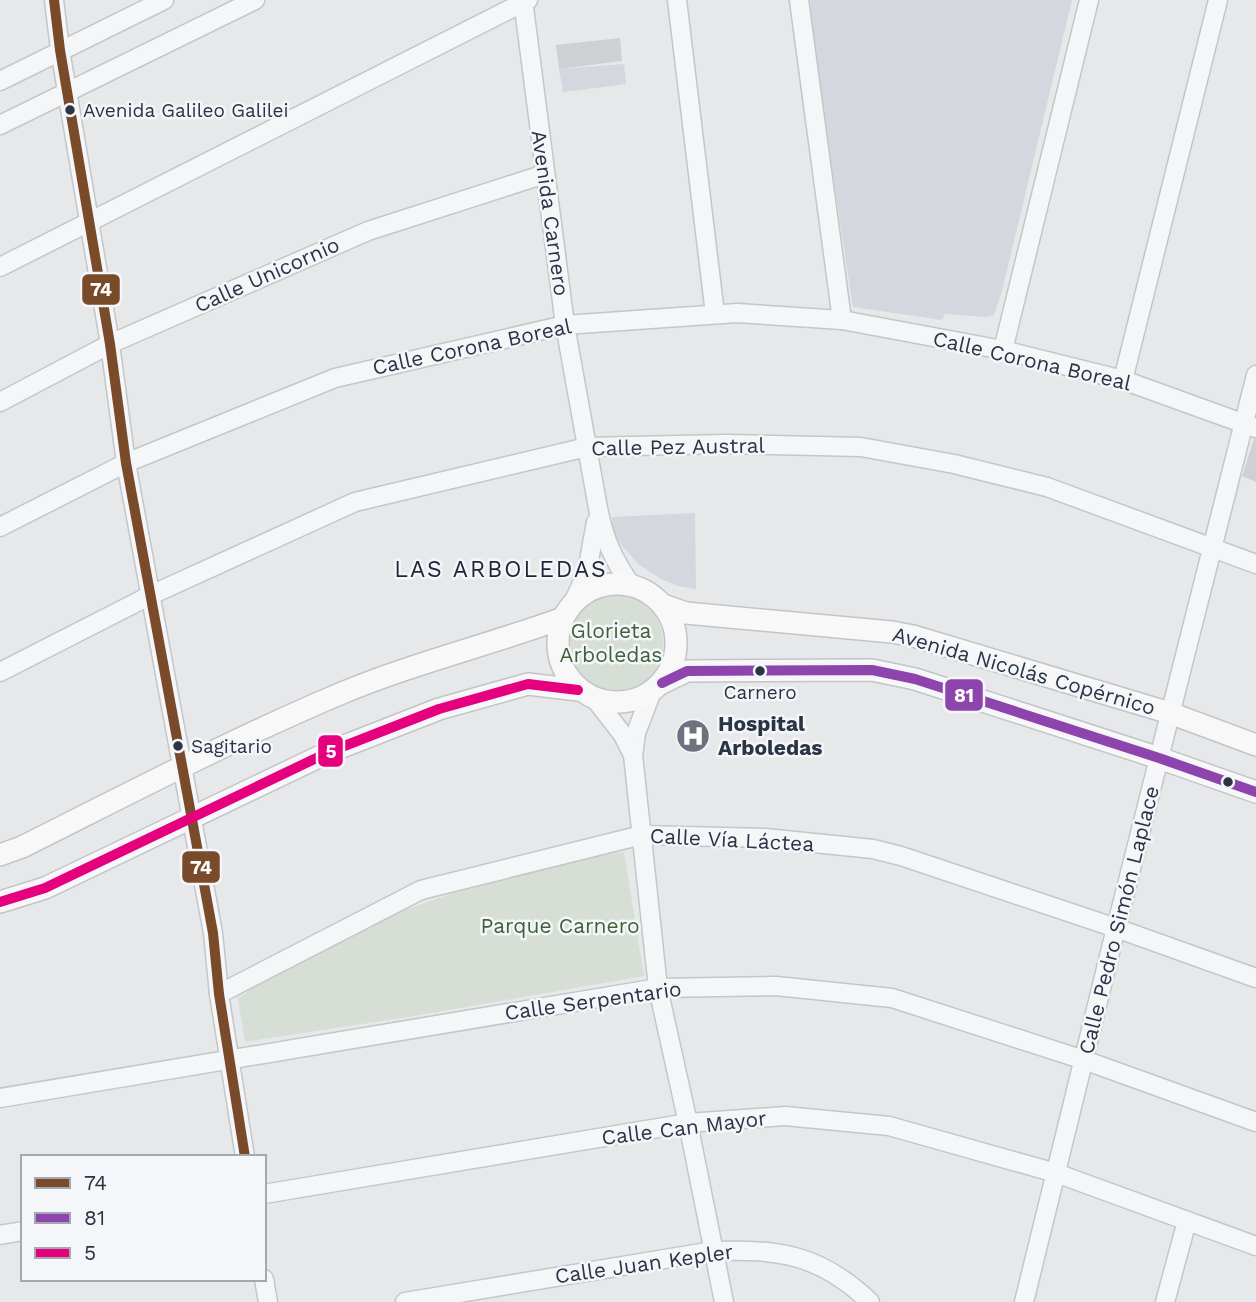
<svg xmlns="http://www.w3.org/2000/svg" width="1256" height="1302" viewBox="0 0 1256 1302" font-family="'Work Sans',sans-serif">
	<style>
		.built { fill: #d4d7dd }
		.green { fill: #d6ded6 }
		.building { fill: #ced0d3 }
		.lines { fill: none; stroke-linecap: round; stroke-linejoin: round }
		.minor-casing { stroke: #c4c6c8; stroke-width: 21 }
		.major-casing { stroke: #c2c5c8; stroke-width: 24 }
		.minor { stroke: #f5f6f7; stroke-width: 18 }
		.major { stroke: #f8f8f8; stroke-width: 21 }
		.bus-1-casing { stroke: #f4f6f9; stroke-width: 16 }
		.bus-2-casing { stroke: #f4f6f9; stroke-width: 16 }
		.bus-3-casing { stroke: #f4f6f9; stroke-width: 16 }
		.bus-1 { stroke: #7a4b2a; stroke-width: 10 }
		.bus-2 { stroke: #8e44ad; stroke-width: 10 }
		.bus-3 { stroke: #e5007d; stroke-width: 10 }
		.bus-dot { fill: #2b3445; stroke: #f4f6f9; stroke-width: 2.5 }
		.labels { text-anchor: middle; stroke-width: 5; stroke-linejoin: round; paint-order: stroke }
		.bus-label { font-size: 19px; fill: #2b3445; stroke: #f4f6f9; text-anchor: start }
		.street-label { font-size: 21px; fill: #2b3445; stroke: #f4f6f9 }
		.park-label { font-size: 21px; fill: #3f6138; stroke: #f4f6f9 }
		.poi-label { font-size: 21px; font-weight: bold; fill: #2b3445; stroke: #f4f6f9; text-anchor: start }
		.neighbourhood-label { font-size: 23px; letter-spacing: 2px; fill: #1d2536; stroke: #f4f6f9 }
		.line-badge { stroke: #f4f6f9; stroke-width: 2.5 }
		.badge-label { font-size: 19px; text-anchor: middle; font-weight: bold; fill: #fff }
	</style>
	<rect width="100%" height="100%" fill="#e6e8ea"/>
	<g class="built">
		<path d="M810 0H1072L1002 291 994 315 985 317 945 314 942 320 853 307 817 71Z"/>
		<path d="M624 64 626 84 563 92 559 69Z"/>
		<path d="M695 513 696 589 678 586 661 579 638 564 620 543 613 530 612 517Z"/>
	</g>
	<g class="green">
		<circle cx="611" cy="643" r="52"/>
		<path d="M624 852 644 976 414 1016 245 1042 238 998 287 965 401 911 480 884 544 865Z"/>
	</g>
	<g class="building">
		<path d="M620 38 622 61 559 69 556 45Z"/>
		<path d="M1254 439H1256V482L1242 476Z"/>
	</g>
	<g class="lines">
		<g class="minor-casing">
			<g id="minor">
				<path d="M54 0 60 50 110 344 126 463 213 933 219 994 245 1157"/>
				<path d="M523 0 565 325 598 508C604 539 613 559 631 585"/>
				<path d="M677 0 715 314"/>
				<path d="M799 0 842 320"/>
				<path d="M0 81 164 0"/>
				<path d="M0 125 255 0"/>
				<path d="M0 267 528 0"/>
				<path d="M1003 350 1089 0"/>
				<path d="M1123 380 1218 0"/>
				<path d="M0 402 110 344 368 231 545 174"/>
				<path d="M0 527 126 463 335 378 565 325 737 313 842 320 1003 350 1123 380 1256 428"/>
				<path d="M574 601 587 572 596 522"/>
				<path d="M0 672 151 595 355 502 587 447 725 444 861 447 954 464 1047 487 1256 564"/>
				<path d="M652 691 636 733 633 755 658 988 688 1123 724 1302"/>
				<path d="M595 699 623 735 633 755"/>
				<path d="M219 994 421 890 642 835 765 838 873 849 901 856 1116 928 1256 978"/>
				<path d="M0 1098 658 988 776 986 892 998 1084 1060 1256 1122"/>
				<path d="M264 1194 688 1123 785 1116 889 1126 1056 1173 1256 1246"/>
				<path d="M0 1235 23 1231"/>
				<path d="M264 1279 268 1302"/>
				<path d="M405 1302 713 1251C779 1249 820 1254 870 1302"/>
				<path d="M1024 1302 1116 928 1256 375"/>
				<path d="M1165 1302 1187 1221"/>
			</g>
		</g>
		<g class="major-casing">
			<g id="major">
				<circle cx="617" cy="643" r="59"/>
				<path d="M663 605 686 613 892 632 913 636 1170 713 1256 745"/>
				<path d="M662 683 687 671 872 670 915 679 1159 758 1256 792"/>
				<path d="M0 855 22 847C128 794 233 739 342 693 414 663 489 645 563 618"/>
				<path d="M0 902 45 888 329 752 439 709 528 684 578 690"/>
			</g>
		</g>
		<use href="#minor" class="minor"/>
		<use href="#major" class="major"/>
		<g class="bus-1-casing">
			<path id="bus-1" d="M54 0 60 50 110 344 126 463 213 933 219 994 245 1157"/>
		</g>
		<g class="bus-2-casing">
			<path id="bus-2" d="M662 683 687 671 872 670 915 679 1159 758 1256 792"/>
		</g>
		<g class="bus-3-casing">
			<path id="bus-3" d="M0 902 45 888 329 752 439 709 528 684 578 690"/>
		</g>
		<use href="#bus-1" class="bus-1"/>
		<use href="#bus-2" class="bus-2"/>
		<use href="#bus-3" class="bus-3"/>
	</g>
	<defs>
		<g id="hospital-disc" transform="scale(1.75)"><circle r="9.5" fill="#6c737f" stroke="#f4f6f9"/><path d="M-5-5h3v3.5h4V-5h3V5h-3V1.5h-4V5h-3Z" fill="#fff"/></g>
	</defs>
	<g fill-rule="evenodd">
		<use href="#hospital-disc" x="693" y="736"/>
	</g>
	<g class="bus-dot">
		<circle cx="70" cy="110" r="6"/>
		<circle cx="760" cy="671" r="6"/>
		<circle cx="178" cy="746" r="6"/>
		<circle cx="1228" cy="782" r="6"/>
	</g>
	<g class="labels">
		<g class="bus-label">
			<text x="83" y="117">Avenida Galileo Galilei</text>
			<text x="760" y="699" text-anchor="middle">Carnero</text>
			<text x="191" y="753">Sagitario</text>
		</g>
		<g class="street-label">
			<text transform="translate(550 213) rotate(82)" y="7">Avenida Carnero</text>
			<text transform="translate(267 275) rotate(-24)" y="7">Calle Unicornio</text>
			<text transform="translate(472 347) rotate(-12)" y="7">Calle Corona Boreal</text>
			<text transform="translate(1032 361) rotate(13)" y="7">Calle Corona Boreal</text>
			<text transform="translate(678 447) rotate(-1)" y="7">Calle Pez Austral</text>
			<text transform="translate(1024 671) rotate(16)" y="7">Avenida Nicolás Copérnico</text>
			<text transform="translate(732 840) rotate(3)" y="7">Calle Vía Láctea</text>
			<text transform="translate(1119 920) rotate(-76)" y="7">Calle Pedro Simón Laplace</text>
			<text transform="translate(593 1001) rotate(-8)" y="7">Calle Serpentario</text>
			<text transform="translate(684 1128) rotate(-7)" y="7">Calle Can Mayor</text>
			<text transform="translate(644 1264) rotate(-8)" y="7">Calle Juan Kepler</text>
		</g>
		<g class="park-label">
			<text x="611" y="638">Glorieta<tspan x="611" dy="24">Arboledas</tspan></text>
			<text x="560" y="933">Parque Carnero</text>
		</g>
		<g class="poi-label">
			<text x="718" y="731">Hospital<tspan x="718" dy="24">Arboledas</tspan></text>
		</g>
		<g class="neighbourhood-label">
			<text x="501" y="577">LAS ARBOLEDAS</text>
		</g>
	</g>
	<g class="line-badge">
		<rect x="81" y="273" width="40" height="33" rx="7" fill="#7a4b2a"/>
		<rect x="944" y="678" width="40" height="34" rx="7" fill="#8e44ad"/>
		<rect x="317" y="734" width="27" height="34" rx="7" fill="#e5007d"/>
		<rect x="181" y="850" width="40" height="34" rx="7" fill="#7a4b2a"/>
	</g>
	<g class="badge-label">
		<text x="101" y="296">74</text>
		<text x="964" y="702">81</text>
		<text x="331" y="758">5</text>
		<text x="201" y="874">74</text>
	</g>
	<rect x="21" y="1155" width="245" height="126" fill="#f4f6f9" stroke="#a4a8b1" stroke-width="2"/>
	<rect x="35" y="1178" width="35" height="10" fill="#7a4b2a" stroke="#a4a8b1" stroke-width="2"/>
	<text x="84" y="1190" font-size="21" fill="#2b3445">74</text>
	<rect x="35" y="1213" width="35" height="10" fill="#8e44ad" stroke="#a4a8b1" stroke-width="2"/>
	<text x="84" y="1225" font-size="21" fill="#2b3445">81</text>
	<rect x="35" y="1248" width="35" height="10" fill="#e5007d" stroke="#a4a8b1" stroke-width="2"/>
	<text x="84" y="1260" font-size="21" fill="#2b3445">5</text>
</svg>
